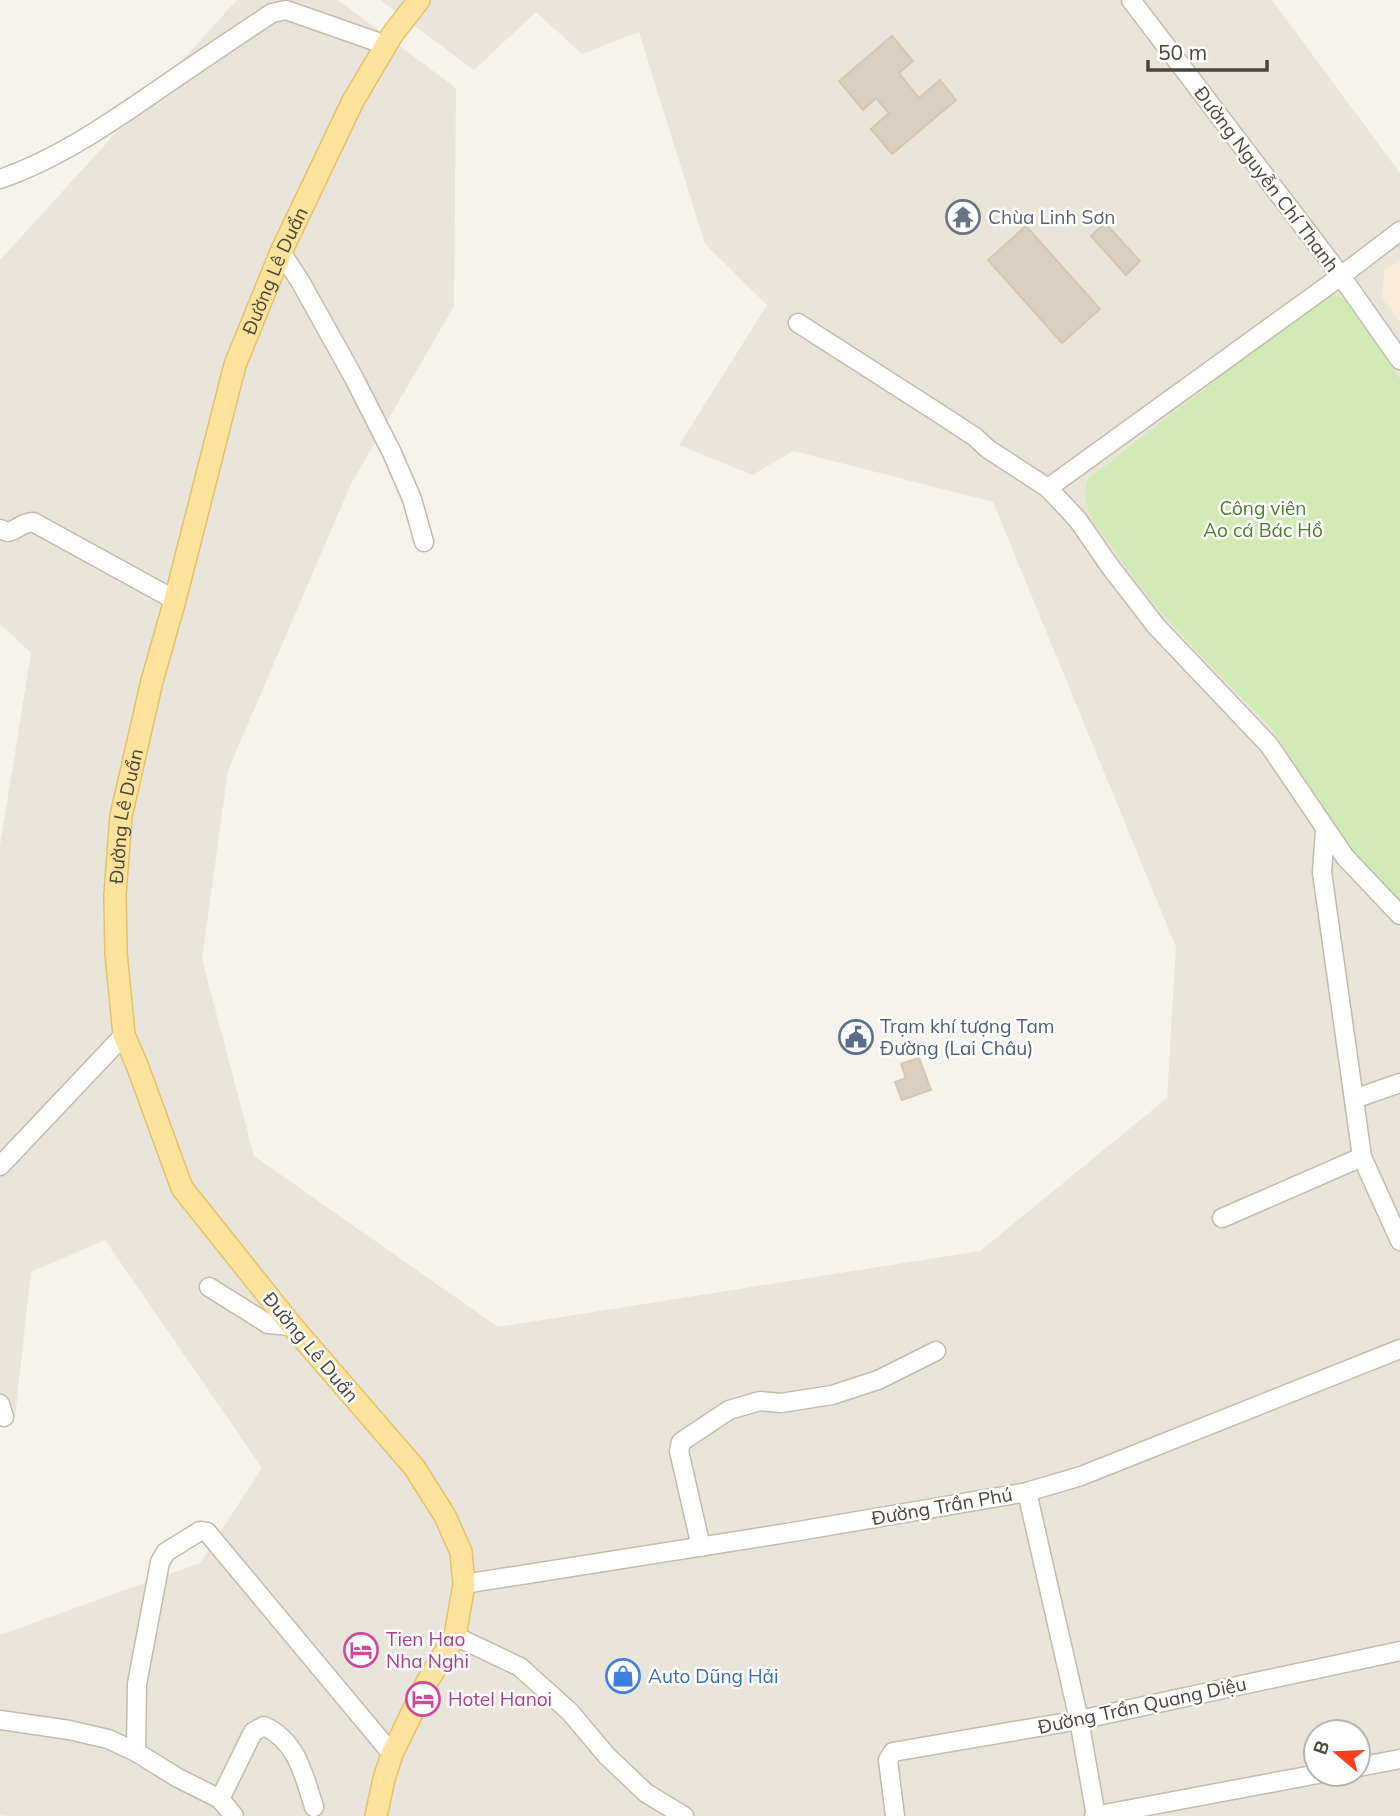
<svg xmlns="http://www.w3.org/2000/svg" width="1400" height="1816" viewBox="0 0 1400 1816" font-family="Mulish,sans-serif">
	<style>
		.residential { fill: #eae5da; fill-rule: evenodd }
		.commercial { fill: #f7ead8 }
		.green { fill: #d2eab5 }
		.building { fill: #d8cfc1; stroke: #d3c7b4; stroke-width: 2 }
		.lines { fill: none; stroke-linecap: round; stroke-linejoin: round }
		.minor-casing { stroke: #c2bbae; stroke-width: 21 }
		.major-casing { stroke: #e6c16a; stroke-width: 24 }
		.minor { stroke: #fff; stroke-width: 18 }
		.major { stroke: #ffe39c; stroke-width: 21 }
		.labels { text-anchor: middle; stroke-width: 5; stroke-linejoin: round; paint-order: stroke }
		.street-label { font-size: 19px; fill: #4b4439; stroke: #fff }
		.worship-label { font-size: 19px; fill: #5b616d; stroke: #fff; text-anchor: start }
		.park-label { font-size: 19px; fill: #4a7f2a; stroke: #fff }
		.service-label { font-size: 19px; fill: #4e5e75; stroke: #fff; text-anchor: start }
		.hotel-label { font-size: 19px; fill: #b23c85; stroke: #fff; text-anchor: start }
		.shop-label { font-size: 19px; fill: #366cbe; stroke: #fff; text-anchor: start }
	</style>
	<rect width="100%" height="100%" fill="#f6f3ec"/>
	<path class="residential" d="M237 0H338L456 88 454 306 351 484 228 770 202 959 254 1156 498 1327 980 1251 1167 1098 1176 947 993 502 794 451 752 475 679 445 767 305 705 244 639 32 582 54 536 12 474 70 380 0H1272L1400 173V1816H8L0 1815V1635L200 1563 262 1468 105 1240 31 1272 15 1417 0 1425V846L31 653 0 624V260ZM1316 1732H1358V1774H1316Z"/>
	<path class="commercial" d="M1400 259V323L1382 298 1384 271Z"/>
	<path class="green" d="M1332 295 1340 297 1347 302 1400 379V909L1341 839 1275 732 1188 642 1152 602 1095 524C1087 509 1082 497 1088 479L1322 298Z"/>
	<g class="building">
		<path d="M892 36 913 61 899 73 919 98 940 80 956 100 892 154 871 129 889 113 876 98 863 110 839 81Z"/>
		<path d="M1105 223 1140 261 1126 275 1091 236Z"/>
		<path d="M1026 226 1100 309 1062 343 988 260Z"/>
		<path d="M919 1058 931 1090 902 1100 895 1082 906 1078 901 1064Z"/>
	</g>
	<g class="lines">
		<g class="minor-casing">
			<g id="minor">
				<path d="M1131 0 1341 276 1400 360"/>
				<path d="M0 179C56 160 107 125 155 92 194 65 233 39 272 13L286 10 386 45"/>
				<path d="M281 252 300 281 354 378 392 453 412 499 424 542"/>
				<path d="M798 323 940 414 975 437 988 449 1048 488 1078 520 1109 565 1156 626 1269 745 1345 857 1400 915"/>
				<path d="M1048 488 1341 276 1400 231"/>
				<path d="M0 529 8 532C18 530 20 523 33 522L175 600"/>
				<path d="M1325 830 1322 872 1362 1157 1400 1241"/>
				<path d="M1354 1099 1400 1083"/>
				<path d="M0 1166 124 1035"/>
				<path d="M1222 1218 1362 1157"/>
				<path d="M209 1287 268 1324 292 1326"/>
				<path d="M0 1404 4 1417"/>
				<path d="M1027 1492 1079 1720 1096 1816"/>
				<path d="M701 1547 679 1451 681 1442 729 1410 760 1401 781 1403 832 1395 878 1380 936 1351"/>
				<path d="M464 1584 793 1532 1027 1492 1081 1476 1400 1349"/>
				<path d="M455 1636 520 1667 570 1712 607 1756 646 1793 684 1816"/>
				<path d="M0 1720 69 1730 108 1739 136 1752 178 1778 220 1799 234 1816"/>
				<path d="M136 1752 137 1684 160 1562 166 1552 200 1531 207 1532 392 1754"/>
				<path d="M1358 1767 1400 1759"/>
				<path d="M220 1799 253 1732 264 1726C297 1741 304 1775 314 1807"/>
				<path d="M895 1816 888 1760 893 1752 1079 1720 1400 1651"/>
				<path d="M1094 1816 1318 1774"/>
			</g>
		</g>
		<g class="major-casing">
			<g id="major">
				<path id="s1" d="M376 1816 384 1779 392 1754 427 1682 455 1636 464 1584 461 1552 445 1516 414 1467 292 1326 182 1188 137 1065 124 1035 116 953 115 895 121 816 152 681 175 600 235 365 281 252 353 101 392 35 419 0"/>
			</g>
		</g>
		<use href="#minor" class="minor"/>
		<use href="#major" class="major"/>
	</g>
	<defs>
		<g id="temple-ring" transform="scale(1.75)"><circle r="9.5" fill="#fff" stroke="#6b7280" stroke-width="1.5"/><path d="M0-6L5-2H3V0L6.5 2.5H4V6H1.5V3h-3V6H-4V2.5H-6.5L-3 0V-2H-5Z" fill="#6b7280"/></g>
		<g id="civic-ring" transform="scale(1.75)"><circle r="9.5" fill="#fff" stroke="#5c6f8a" stroke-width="1.5"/><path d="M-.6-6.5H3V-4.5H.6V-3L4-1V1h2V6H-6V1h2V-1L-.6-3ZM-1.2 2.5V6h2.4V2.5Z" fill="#5c6f8a"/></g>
		<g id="hotel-ring" transform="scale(1.75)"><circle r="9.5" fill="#fff" stroke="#d1479c" stroke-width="1.5"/><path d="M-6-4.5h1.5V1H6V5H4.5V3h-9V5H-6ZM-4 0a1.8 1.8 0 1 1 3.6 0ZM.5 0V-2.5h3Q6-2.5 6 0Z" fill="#d1479c"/></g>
		<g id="shop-ring" transform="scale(1.75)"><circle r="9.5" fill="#fff" stroke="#3f7fe0" stroke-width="1.5"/><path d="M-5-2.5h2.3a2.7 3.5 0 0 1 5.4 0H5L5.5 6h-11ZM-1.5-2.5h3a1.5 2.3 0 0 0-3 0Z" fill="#3f7fe0"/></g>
	</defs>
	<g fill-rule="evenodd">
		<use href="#temple-ring" x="963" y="217"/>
		<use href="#civic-ring" x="856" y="1037"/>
		<use href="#hotel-ring" x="361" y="1650"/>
		<use href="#shop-ring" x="623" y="1676"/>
		<use href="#hotel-ring" x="423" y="1699"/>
	</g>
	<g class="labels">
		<g class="street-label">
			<text transform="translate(1267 179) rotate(53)" y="7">Đường Nguyễn Chí Thanh</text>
			<text dy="7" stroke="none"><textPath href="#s1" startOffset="1694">Đường Lê Duẩn</textPath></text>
			<text dy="7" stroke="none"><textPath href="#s1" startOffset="1127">Đường Lê Duẩn</textPath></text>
			<text transform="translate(311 1347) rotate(50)" y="7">Đường Lê Duẩn</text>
			<text transform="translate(942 1506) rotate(-10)" y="7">Đường Trần Phú</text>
			<text transform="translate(1142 1705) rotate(-12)" y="7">Đường Trần Quang Diệu</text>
		</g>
		<g class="worship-label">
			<text x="988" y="224">Chùa Linh Sơn</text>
		</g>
		<g class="park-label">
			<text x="1263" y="515">Công viên<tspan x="1263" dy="22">Ao cá Bác Hồ</tspan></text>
		</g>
		<g class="service-label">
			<text x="880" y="1033">Trạm khí tượng Tam<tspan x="880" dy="22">Đường (Lai Châu)</tspan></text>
		</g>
		<g class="hotel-label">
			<text x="386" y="1646">Tien Hao<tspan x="386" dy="22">Nha Nghi</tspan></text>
			<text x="448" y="1706">Hotel Hanoi</text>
		</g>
		<g class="shop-label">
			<text x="648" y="1683">Auto Dũng Hải</text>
		</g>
	</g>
	<g transform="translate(1337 1753) rotate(289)"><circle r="33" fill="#ffffff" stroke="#b7b4b0" stroke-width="2"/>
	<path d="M0-5L12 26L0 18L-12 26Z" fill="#fc3f1d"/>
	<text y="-10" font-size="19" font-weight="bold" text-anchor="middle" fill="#4b4439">B</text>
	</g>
	<path d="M1148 60v10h119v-10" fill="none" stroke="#4b4439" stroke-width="3.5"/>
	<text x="1158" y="60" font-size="21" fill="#4b4439" stroke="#ffffff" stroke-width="5" paint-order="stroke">50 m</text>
</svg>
